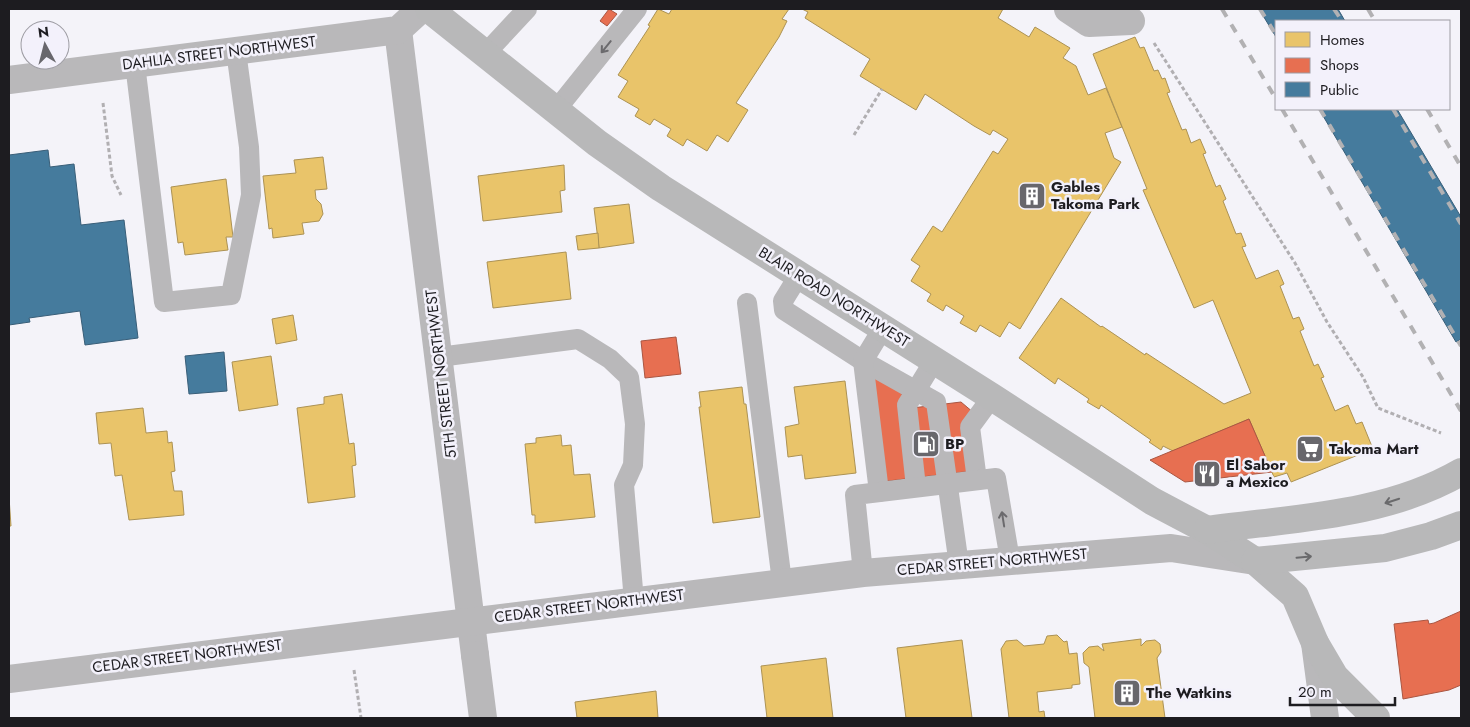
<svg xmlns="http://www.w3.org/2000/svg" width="1470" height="727" viewBox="0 0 1470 727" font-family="Jost,sans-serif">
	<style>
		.homes { fill: #e9c46a; stroke: #ac9254 }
		.shops { fill: #e76f51; stroke: #aa5642 }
		.public { fill: #457b9d; stroke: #395e78 }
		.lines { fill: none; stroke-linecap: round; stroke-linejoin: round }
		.path { stroke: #b1afb2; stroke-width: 3; stroke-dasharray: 4 2.5; stroke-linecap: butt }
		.service { stroke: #b9b8ba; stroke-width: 20 }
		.minor { stroke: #b9b8ba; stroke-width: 28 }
		.tertiary { stroke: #b9b8ba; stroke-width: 28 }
		.secondary { stroke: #b8b8b9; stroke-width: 28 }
		.rail { stroke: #b2b1b3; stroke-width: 4; stroke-dasharray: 9 9; stroke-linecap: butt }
		.oneway { stroke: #6b6a6d }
		.oneway2 { stroke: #6a6a6c }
		.labels { text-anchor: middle; stroke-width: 5; stroke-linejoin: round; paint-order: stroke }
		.street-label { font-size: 15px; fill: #1d1c20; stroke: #f3f1fb }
		.poi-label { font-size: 15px; font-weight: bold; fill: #1d1c20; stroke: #f3f1fb; text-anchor: start }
	</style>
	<rect width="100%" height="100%" fill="#f4f3f9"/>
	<g class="homes">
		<path d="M658 9 669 14 672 9H789L782 19 787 21 779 37 736 103 748 110 728 142 717 135 707 151 687 139 683 146 667 136 671 129 654 119 650 125 635 116 639 109 618 97 628 81 618 75 650 26 648 25Z"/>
		<path d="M802 9H1003L998 18 1029 37 1035 27 1070 48 1063 58 1076 66 1088 95 1106 88 1122 127 1105 133 1114 158 1121 162 1020 329 1009 322 1000 337 980 325 976 332 960 323 964 316 946 305 943 311 927 301 931 294 911 281 920 266 911 260 933 226 942 232 993 151 998 154 1008 139 993 130 990 135 974 126 925 94 916 110 860 76 870 59 805 18 808 12Z"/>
		<path d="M1135 37 1140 48 1144 47 1154 71 1158 70 1162 79 1165 78 1170 92 1167 93 1182 130 1186 129 1191 143 1200 139 1206 153 1203 154 1216 187 1220 185 1226 199 1223 201 1236 234 1241 233 1246 246 1242 247 1256 279 1278 270 1284 284 1280 286 1293 319 1299 317 1304 329 1300 331 1314 366 1318 364 1324 377 1321 378 1335 411 1348 405 1356 424 1362 422 1373 449 1291 482 1287 473 1274 477 1249 419 1173 451 1163 446 1161 450 1149 442 1151 440 1101 405 1099 409 1087 402 1089 399 1058 378 1055 384 1019 358 1061 298 1101 327 1102 326 1145 355 1146 353 1224 404 1251 393 1213 300 1194 308 1143 190 1147 189 1093 54Z"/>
		<path d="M323 157 327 189 315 190 316 199 321 204 323 214 319 221 302 223 304 234 273 238 272 228 269 229 263 176 296 173 294 160Z"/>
		<path d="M564 165 565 190 560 191 562 212 483 221 478 176Z"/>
		<path d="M226 179 233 237H226L228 250 185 255 183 242 178 243 171 187Z"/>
		<path d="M629 204 634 243 599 248 594 208Z"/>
		<path d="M598 233 599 248 578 250 576 236Z"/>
		<path d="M566 252 571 299 493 308 487 262Z"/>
		<path d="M293 315 297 340 276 344 272 319Z"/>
		<path d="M271 356 278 405 239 411 232 362Z"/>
		<path d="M845 381 856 473 805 479 802 455 788 457 785 427 799 424 794 387Z"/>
		<path d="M742 387 744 404H746L760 517 713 523 699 407H701L699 392Z"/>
		<path d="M342 394 349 444 354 443 356 465 352 466 355 497 308 503 297 408 324 404V397Z"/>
		<path d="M143 408 146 433 167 431 168 443 172 442 175 471 171 472 174 491H182L184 515 129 520 122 475 115 476 111 443 99 444 96 413Z"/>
		<path d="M561 435 562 446 571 445 574 475 590 474 595 517 535 523V515H532L525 444 536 443V438Z"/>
		<path d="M9 497 11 526H9Z"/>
		<path d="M1057 635 1064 642 1067 641 1069 654 1077 653 1080 684 1072 685V688L1037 692 1039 712 1044 711 1045 718H1009L1001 649 1006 641 1017 640 1024 646 1044 644 1047 636Z"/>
		<path d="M1141 639V646L1146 641 1155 640 1160 644 1161 652 1157 658 1165 718H1095L1089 667 1084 663 1083 653 1089 647 1098 646 1104 651 1102 644Z"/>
		<path d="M962 640 972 718H906L897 648Z"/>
		<path d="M826 658 833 718H767L761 666Z"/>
		<path d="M656 691 658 718H577L575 702Z"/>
	</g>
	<g class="shops">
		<path d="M609 9 617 14 607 26 600 21Z"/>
		<path d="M676 337 681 374 645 378 641 341Z"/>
		<path d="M899 374 904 409 961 402 974 413 981 470 871 483 859 379Z"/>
		<path d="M1249 419 1272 472 1185 482 1150 460Z"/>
		<path d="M1461 611V685L1449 690 1403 699 1394 624 1428 620 1429 624 1434 623Z"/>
	</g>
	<g class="public">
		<path d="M1259 9H1338L1345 21H1276V37Z"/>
		<path d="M1319 109H1397L1461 217V339L1456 342Z"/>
		<path d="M48 150 50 167 74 164 81 225 124 220 138 338 85 345 80 311 29 318 30 322 9 325V155Z"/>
		<path d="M224 352 227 391 189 394 185 356Z"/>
	</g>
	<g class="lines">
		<g class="path">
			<path d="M1154 43 1295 263 1327 322 1363 377 1378 408 1441 433"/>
			<path d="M103 103 112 176 121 195"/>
			<path d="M854 135 882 89"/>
			<path d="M354 670 361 718"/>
		</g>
		<g class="service">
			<path d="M486 53 527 9"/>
			<path d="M135 64 164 302 231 295 251 195 249 147 236 51"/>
			<path d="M556 110 637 9"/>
			<path d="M799 275 783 301 784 310 863 361 936 402 959 565"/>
			<path d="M747 303 782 582"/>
			<path d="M439 357 578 339 610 359 629 377 635 424 633 465 624 485 634 601"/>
			<path d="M977 480 970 427 992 397"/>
			<path d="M916 487 907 405 934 361"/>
			<path d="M879 492 863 361 883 328"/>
			<path d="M863 573 855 495 996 478 1010 560"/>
		</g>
		<g class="minor">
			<path d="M1068 9 1089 23 1131 21"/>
			<path d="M398 30 475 655"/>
			<path d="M9 80 398 30 421 9"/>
		</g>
		<g class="tertiary">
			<path d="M1315 643 1325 718"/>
			<path d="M475 655 483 718"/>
			<path d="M9 679 863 573 1171 548 1255 561"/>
		</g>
		<g class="secondary">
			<path d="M429 9 597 143 661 188 992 397 1152 501 1207 530 1255 561 1295 596 1315 643 1335 677 1376 718"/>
			<path d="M1207 530C1293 518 1385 516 1461 472"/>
			<path d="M1255 561 1385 548 1431 536 1461 525"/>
		</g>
		<g class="rail">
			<path d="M1222 9 1276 99"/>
			<path d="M1260 9 1276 35"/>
			<path d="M1334 9 1342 21"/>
			<path d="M1368 9 1375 21"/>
			<path d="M1282 109 1461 411"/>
			<path d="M1320 109 1461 346"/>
			<path d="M1393 109 1461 224"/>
			<path d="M1427 109 1461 167"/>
		</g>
	</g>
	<defs><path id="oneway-shaft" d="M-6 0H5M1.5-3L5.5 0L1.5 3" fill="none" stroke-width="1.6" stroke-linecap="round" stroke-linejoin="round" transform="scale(1.25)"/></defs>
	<g class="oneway">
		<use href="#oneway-shaft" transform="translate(606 47) rotate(129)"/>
		<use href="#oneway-shaft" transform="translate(1003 519) rotate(-99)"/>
	</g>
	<g class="oneway2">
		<use href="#oneway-shaft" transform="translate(1392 501) rotate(162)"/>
		<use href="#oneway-shaft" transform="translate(1304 557) rotate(-5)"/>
	</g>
	<defs>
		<g id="building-square" transform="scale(1.4375)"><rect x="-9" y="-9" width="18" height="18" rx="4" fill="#68676c" stroke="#f3f1fb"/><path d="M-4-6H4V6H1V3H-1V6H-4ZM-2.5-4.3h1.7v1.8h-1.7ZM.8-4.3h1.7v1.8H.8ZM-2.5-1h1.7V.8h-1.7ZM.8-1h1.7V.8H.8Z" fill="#fff"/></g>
		<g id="fuel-square" transform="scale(1.4375)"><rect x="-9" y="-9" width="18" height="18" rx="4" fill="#68676c" stroke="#f3f1fb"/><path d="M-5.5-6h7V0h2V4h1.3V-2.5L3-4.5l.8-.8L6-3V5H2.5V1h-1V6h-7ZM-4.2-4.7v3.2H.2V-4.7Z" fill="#fff"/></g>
		<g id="supermarket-square" transform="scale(1.4375)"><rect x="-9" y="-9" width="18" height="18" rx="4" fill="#68676c" stroke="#f3f1fb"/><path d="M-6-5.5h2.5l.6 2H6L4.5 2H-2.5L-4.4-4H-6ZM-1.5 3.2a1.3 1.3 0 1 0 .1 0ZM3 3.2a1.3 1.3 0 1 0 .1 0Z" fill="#fff"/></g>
		<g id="restaurant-square" transform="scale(1.4375)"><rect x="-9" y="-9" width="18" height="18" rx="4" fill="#68676c" stroke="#f3f1fb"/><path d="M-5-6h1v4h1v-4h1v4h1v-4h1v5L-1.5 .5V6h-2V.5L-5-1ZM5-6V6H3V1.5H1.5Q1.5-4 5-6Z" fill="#fff"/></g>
	</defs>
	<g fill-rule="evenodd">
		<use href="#building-square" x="1032" y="196"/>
		<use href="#fuel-square" x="926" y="444"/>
		<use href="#supermarket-square" x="1310" y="449"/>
		<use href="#restaurant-square" x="1207" y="474"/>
		<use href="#building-square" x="1127" y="693"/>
	</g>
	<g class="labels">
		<g class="street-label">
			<text transform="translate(219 53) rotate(-7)" y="5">DAHLIA STREET NORTHWEST</text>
			<text transform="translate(834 297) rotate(32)" y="5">BLAIR ROAD NORTHWEST</text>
			<text transform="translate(441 374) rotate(-97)" y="5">5TH STREET NORTHWEST</text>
			<text transform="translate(992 562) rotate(-5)" y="5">CEDAR STREET NORTHWEST</text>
			<text transform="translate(589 606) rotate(-7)" y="5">CEDAR STREET NORTHWEST</text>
			<text transform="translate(187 656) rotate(-7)" y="5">CEDAR STREET NORTHWEST</text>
		</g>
		<g class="poi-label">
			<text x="1051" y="192">Gables<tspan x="1051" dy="17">Takoma Park</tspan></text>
			<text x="945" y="449">BP</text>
			<text x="1329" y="454">Takoma Mart</text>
			<text x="1226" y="470">El Sabor<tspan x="1226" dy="17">a Mexico</tspan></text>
			<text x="1146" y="698">The Watkins</text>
		</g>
	</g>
	<rect width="1470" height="727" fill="none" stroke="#1d1c20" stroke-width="20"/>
	<rect x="1275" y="20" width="175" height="90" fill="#f3f1fb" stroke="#9d9ca3"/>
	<rect x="1285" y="32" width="25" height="15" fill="#e9c46a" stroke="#9d9ca3"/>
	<text x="1320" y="45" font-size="15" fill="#1d1c20">Homes</text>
	<rect x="1285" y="58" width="25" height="15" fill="#e76f51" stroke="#9d9ca3"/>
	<text x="1320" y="70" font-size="15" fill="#1d1c20">Shops</text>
	<rect x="1285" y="82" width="25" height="15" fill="#457b9d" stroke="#9d9ca3"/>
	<text x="1320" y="95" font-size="15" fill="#1d1c20">Public</text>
	<g transform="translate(45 45) rotate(353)"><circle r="24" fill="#f3f1fb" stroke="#9d9ca3"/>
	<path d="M0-4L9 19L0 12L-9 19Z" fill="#68676c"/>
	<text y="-8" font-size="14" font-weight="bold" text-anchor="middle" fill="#1d1c20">N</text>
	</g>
	<path d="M1290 697v8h105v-8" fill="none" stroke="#1d1c20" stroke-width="2.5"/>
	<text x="1298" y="697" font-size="15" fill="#1d1c20" stroke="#f3f1fb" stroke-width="4" paint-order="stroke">20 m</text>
</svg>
